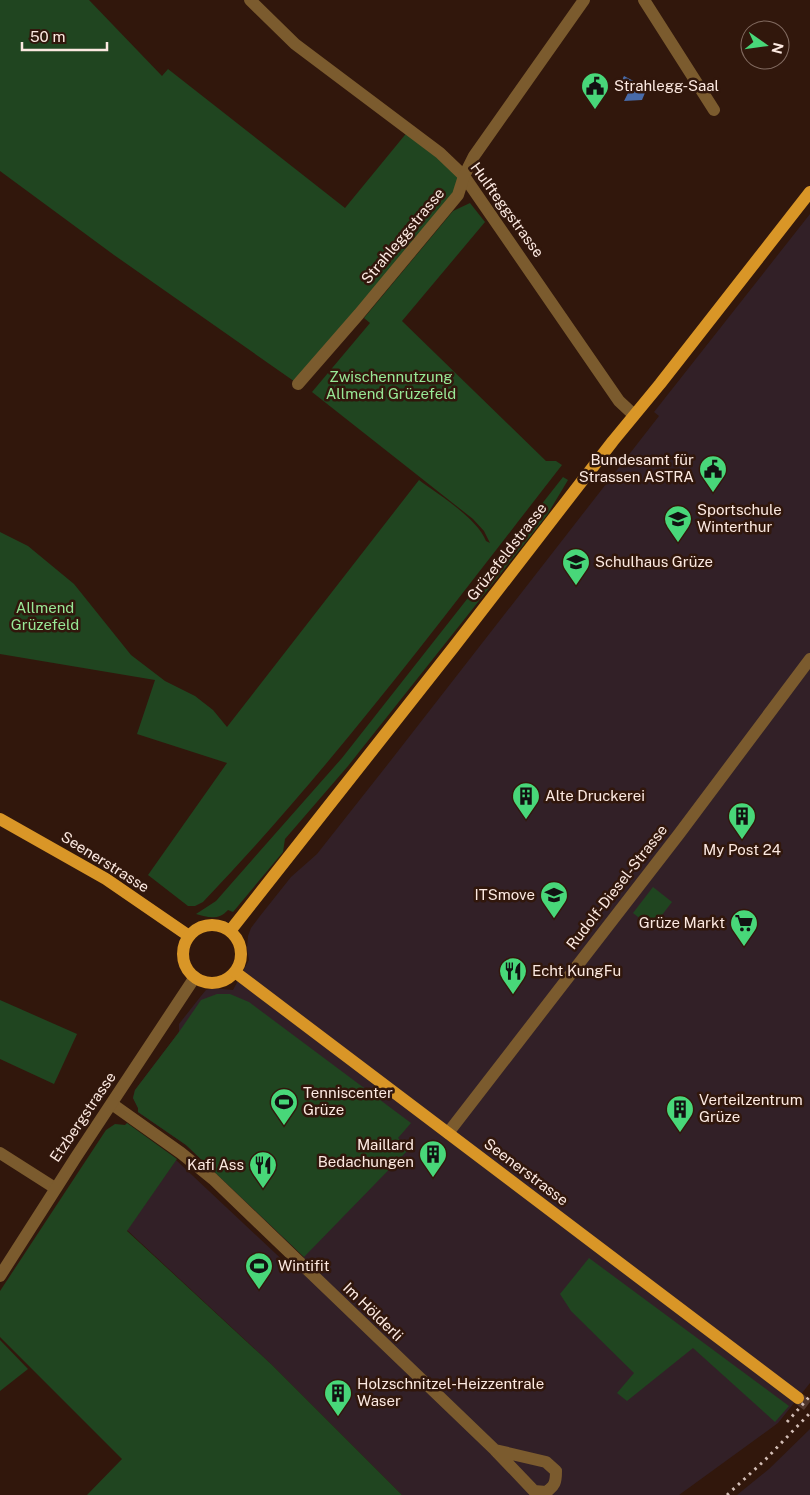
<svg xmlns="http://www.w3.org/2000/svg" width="810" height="1495" viewBox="0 0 810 1495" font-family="'Public Sans',sans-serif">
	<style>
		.industrial { fill: #322027 }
		.green { fill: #204520 }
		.water { fill: #486ba9 }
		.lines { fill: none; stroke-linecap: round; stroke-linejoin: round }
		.major-tunnel { stroke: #4f362c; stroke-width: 12; stroke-dasharray: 12 6; stroke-linecap: butt }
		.minor { stroke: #7b5b2e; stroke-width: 12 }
		.major { stroke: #d99627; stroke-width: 12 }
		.rail { stroke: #d4bfb7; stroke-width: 3; stroke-dasharray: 2.5 5; stroke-linecap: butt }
		.labels { text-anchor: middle; stroke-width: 5; stroke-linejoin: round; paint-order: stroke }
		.poi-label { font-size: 15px; fill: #fce9e1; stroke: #31170c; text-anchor: start }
		.street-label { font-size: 15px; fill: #fce9e1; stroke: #31170c }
		.park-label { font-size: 15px; fill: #98e896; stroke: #31170c }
	</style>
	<rect width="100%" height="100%" fill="#31170c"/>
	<g class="industrial">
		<path d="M810 214V1383L778 1423 679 1495H402L271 1364 127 1230 176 1160 292 1269 304 1257 186 1145 138 1112V1108L133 1098 135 1090 179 1032V1024L201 996 206 990 212 988 233 990 249 960 247 948 248 936 251 928 260 916 291 877 317 854 388 764 659 416 654 412Z"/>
		<path d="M810 1429V1495H737L769 1469Z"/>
	</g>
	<g class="green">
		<path d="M0 0H89L162 76 168 69 345 208 409 130 464 176 458 195 298 384 114 255 0 171Z"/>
		<path d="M470 203 485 222 402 321 546 461H556L562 465C446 614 333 766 203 902L195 906H188L148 875 227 763 137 734 155 680 0 654V532L28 546 74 584 131 655 165 681 195 696 213 710 227 727 419 480C439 495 477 518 486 541L490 543 484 531 473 519 312 392 370 323 364 318 453 211Z"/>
		<path d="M563 477 568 480 547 515 348 766 285 839 283 852 233 912 228 910C219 920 209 918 196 914L216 901 342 758Z"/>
		<path d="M653 887 672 902 652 928 633 913Z"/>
		<path d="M217 994H230L249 1002 411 1123 398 1138 409 1149 304 1257 186 1145 138 1112V1108L133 1098 135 1090 179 1032 201 1000Z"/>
		<path d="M0 1000 77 1034 54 1084 0 1059Z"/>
		<path d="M127 1123 177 1159 127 1231 271 1364 402 1495H87L122 1459 0 1337V1291L106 1130 115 1124 125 1125Z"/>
		<path d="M589 1258 789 1406 775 1422 693 1348 627 1401 617 1393 634 1373 571 1311 560 1294Z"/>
		<path d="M0 1340 28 1369 0 1391Z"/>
	</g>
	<path class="water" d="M624 76 647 88 642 100 624 101 629 91 619 86Z"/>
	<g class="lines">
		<path class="major-tunnel" d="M798 1398 810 1407"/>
		<g class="minor">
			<path d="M250 0 295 44 440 153 464 176 619 401 634 415"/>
			<path d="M644 0 714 110"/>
			<path d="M298 384 359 314 458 195 464 176 474 156 584 0"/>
			<path d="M112 1104 181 1153 213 1179 495 1450 534 1491 546 1492C555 1486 556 1482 556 1471L546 1462 495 1450"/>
			<path d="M448 1133 679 834 810 659"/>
			<path d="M0 1153 55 1188"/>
			<path d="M0 1276 76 1157 195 977"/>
		</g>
		<g class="major">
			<path d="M0 819 106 879 189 936"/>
			<circle cx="212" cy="954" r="29"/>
			<path d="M230 931 453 648 613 441 660 384 810 192"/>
			<path d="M235 972 798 1398"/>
		</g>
		<g class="rail">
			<path d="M787 1422 810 1396"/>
			<path d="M727 1495 765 1460 810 1413"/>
		</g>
	</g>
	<defs>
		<g id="civic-pin" transform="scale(1.4375)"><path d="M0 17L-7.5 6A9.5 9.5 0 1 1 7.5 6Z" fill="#48d779" stroke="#31170c"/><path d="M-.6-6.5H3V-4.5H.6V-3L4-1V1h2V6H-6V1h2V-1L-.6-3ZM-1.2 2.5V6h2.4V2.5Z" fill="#111"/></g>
		<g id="school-pin" transform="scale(1.4375)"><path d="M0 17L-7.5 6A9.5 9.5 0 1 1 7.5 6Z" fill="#48d779" stroke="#31170c"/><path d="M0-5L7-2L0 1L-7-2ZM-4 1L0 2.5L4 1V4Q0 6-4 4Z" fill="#111"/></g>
		<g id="building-pin" transform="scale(1.4375)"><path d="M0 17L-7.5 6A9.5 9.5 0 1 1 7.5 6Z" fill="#48d779" stroke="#31170c"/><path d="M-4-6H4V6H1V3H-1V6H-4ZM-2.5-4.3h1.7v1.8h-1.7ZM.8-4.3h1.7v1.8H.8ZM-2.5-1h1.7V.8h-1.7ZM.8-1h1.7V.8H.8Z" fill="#111"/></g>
		<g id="supermarket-pin" transform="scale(1.4375)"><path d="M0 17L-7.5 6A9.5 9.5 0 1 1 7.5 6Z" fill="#48d779" stroke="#31170c"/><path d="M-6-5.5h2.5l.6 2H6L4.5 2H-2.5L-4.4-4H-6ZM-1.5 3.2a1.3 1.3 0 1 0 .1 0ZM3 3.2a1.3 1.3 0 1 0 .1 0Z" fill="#111"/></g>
		<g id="restaurant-pin" transform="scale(1.4375)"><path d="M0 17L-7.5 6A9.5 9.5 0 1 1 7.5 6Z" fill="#48d779" stroke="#31170c"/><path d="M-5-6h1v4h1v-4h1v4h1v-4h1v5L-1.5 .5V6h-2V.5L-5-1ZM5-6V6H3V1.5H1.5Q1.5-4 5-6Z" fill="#111"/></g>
		<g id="stadium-pin" transform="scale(1.4375)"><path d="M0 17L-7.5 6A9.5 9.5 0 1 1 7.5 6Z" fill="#48d779" stroke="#31170c"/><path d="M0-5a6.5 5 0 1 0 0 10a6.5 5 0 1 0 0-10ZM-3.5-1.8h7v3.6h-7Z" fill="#111"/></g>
	</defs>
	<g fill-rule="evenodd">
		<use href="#civic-pin" x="595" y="86"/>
		<use href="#civic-pin" x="713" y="469"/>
		<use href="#school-pin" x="678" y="519"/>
		<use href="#school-pin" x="576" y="562"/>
		<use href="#building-pin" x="526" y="796"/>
		<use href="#building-pin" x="742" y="816"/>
		<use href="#school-pin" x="554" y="895"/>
		<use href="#supermarket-pin" x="744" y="923"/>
		<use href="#restaurant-pin" x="513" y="971"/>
		<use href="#stadium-pin" x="284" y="1102"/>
		<use href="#building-pin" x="680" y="1109"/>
		<use href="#building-pin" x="433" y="1154"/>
		<use href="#restaurant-pin" x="263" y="1165"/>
		<use href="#stadium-pin" x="259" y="1266"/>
		<use href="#building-pin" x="338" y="1393"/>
	</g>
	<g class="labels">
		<g class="poi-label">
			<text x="614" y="91">Strahlegg-Saal</text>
			<text x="694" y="465" text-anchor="end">Bundesamt für<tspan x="694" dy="17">Strassen ASTRA</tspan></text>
			<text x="697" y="515">Sportschule<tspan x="697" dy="17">Winterthur</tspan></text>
			<text x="595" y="567">Schulhaus Grüze</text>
			<text x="545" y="801">Alte Druckerei</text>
			<text x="742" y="855" text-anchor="middle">My Post 24</text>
			<text x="535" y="900" text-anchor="end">ITSmove</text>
			<text x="725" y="928" text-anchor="end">Grüze Markt</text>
			<text x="532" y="976">Echt KungFu</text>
			<text x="303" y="1098">Tenniscenter<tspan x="303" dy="17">Grüze</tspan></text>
			<text x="699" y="1105">Verteilzentrum<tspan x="699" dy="17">Grüze</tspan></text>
			<text x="414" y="1150" text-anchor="end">Maillard<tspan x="414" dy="17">Bedachungen</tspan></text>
			<text x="244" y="1170" text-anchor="end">Kafi Ass</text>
			<text x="278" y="1271">Wintifit</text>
			<text x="357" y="1389">Holzschnitzel-Heizzentrale<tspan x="357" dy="17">Waser</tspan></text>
		</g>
		<g class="street-label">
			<text transform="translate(507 210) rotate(54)" y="5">Hulfteggstrasse</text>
			<text transform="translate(403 236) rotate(-50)" y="5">Strahleggstrasse</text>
			<text transform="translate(507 552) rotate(-52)" y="5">Grüzefeldstrasse</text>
			<text transform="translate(105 862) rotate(32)" y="5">Seenerstrasse</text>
			<text transform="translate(617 887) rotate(-52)" y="5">Rudolf-Diesel-Strasse</text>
			<text transform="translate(83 1117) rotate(-56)" y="5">Etzbergstrasse</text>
			<text transform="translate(526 1172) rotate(37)" y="5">Seenerstrasse</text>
			<text transform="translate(373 1312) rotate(44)" y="5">Im Hölderli</text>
		</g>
		<g class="park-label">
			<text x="391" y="382">Zwischennutzung<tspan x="391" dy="17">Allmend Grüzefeld</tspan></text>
			<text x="45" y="613">Allmend<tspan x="45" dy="17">Grüzefeld</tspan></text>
		</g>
	</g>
	<g transform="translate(765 45) rotate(104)"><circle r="24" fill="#31170c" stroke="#826b61"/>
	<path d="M0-4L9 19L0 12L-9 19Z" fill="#48d779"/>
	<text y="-8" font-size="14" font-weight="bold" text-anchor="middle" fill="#fce9e1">N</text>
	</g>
	<path d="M22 42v8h85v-8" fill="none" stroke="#fce9e1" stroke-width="2.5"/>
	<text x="30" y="42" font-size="15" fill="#fce9e1" stroke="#31170c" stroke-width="4" paint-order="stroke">50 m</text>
</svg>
